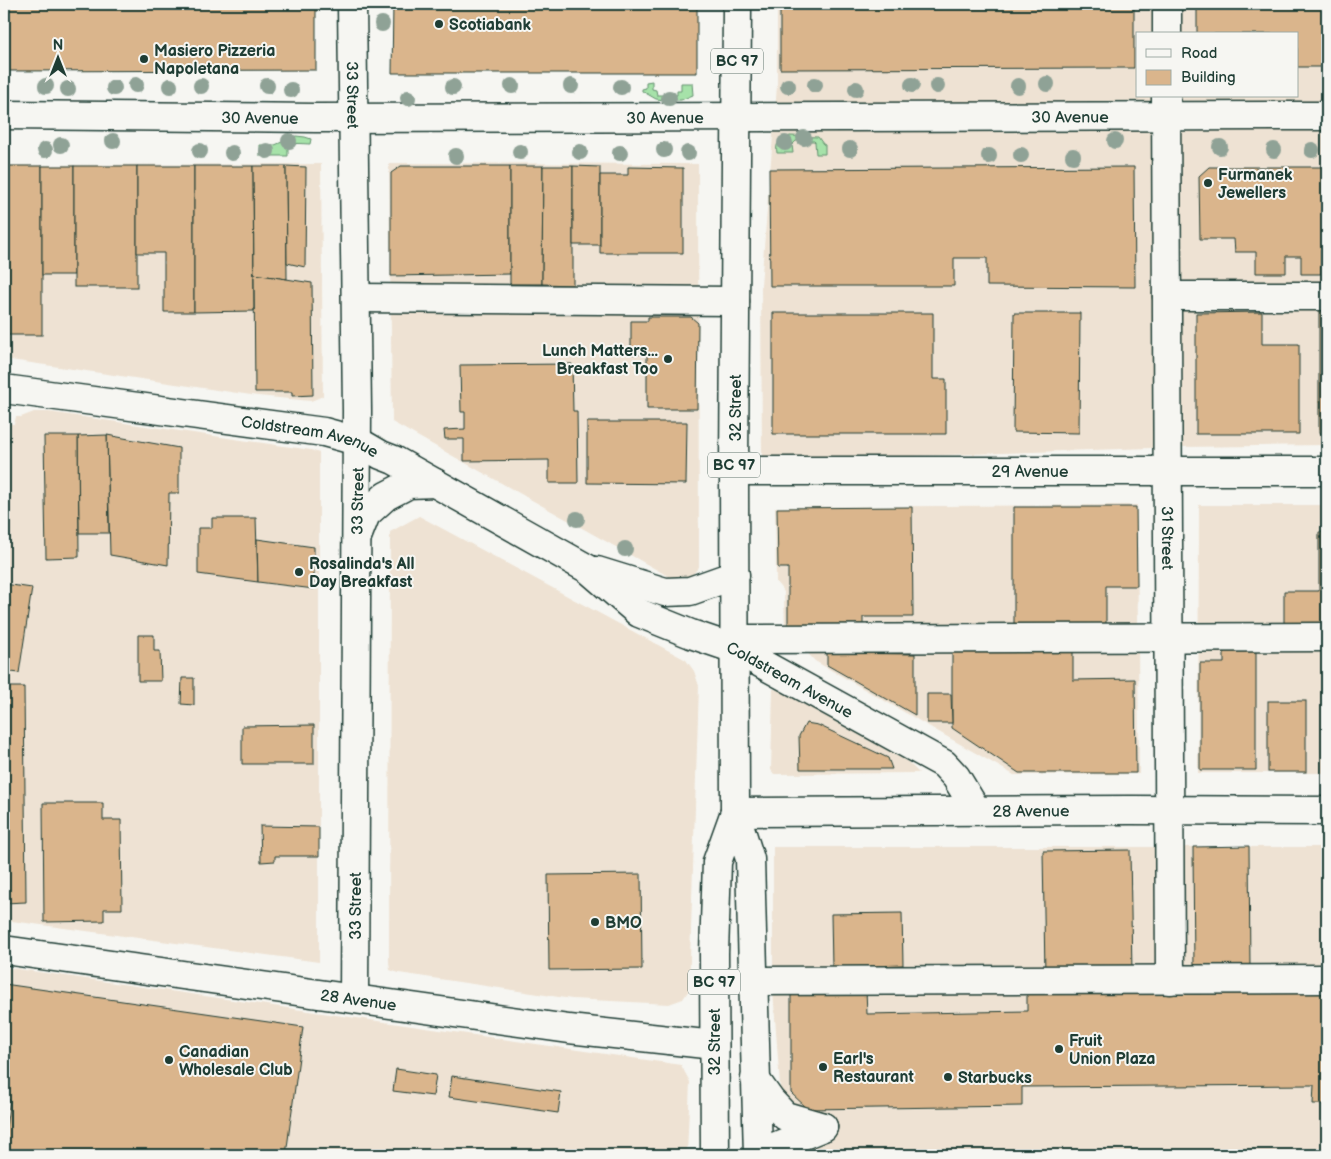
<svg xmlns="http://www.w3.org/2000/svg" width="1331" height="1159" viewBox="0 0 1331 1159" font-family="'Balsamiq Sans',sans-serif">
	<style>
		.built { fill: #eee2d3; fill-rule: evenodd }
		.green { fill: #a6e2a9; stroke: #62906e }
		.building { fill: #dab58c; stroke: #1f3d34 }
		.lines { fill: none; stroke-linecap: round; stroke-linejoin: round }
		.minor-casing { stroke: #1f3d34; stroke-width: 31 }
		.highway-casing { stroke: #1f3d34; stroke-width: 31 }
		.minor { stroke: #f6f6f2; stroke-width: 28 }
		.highway { stroke: #f6f6f2; stroke-width: 28 }
		.tree { fill: #8fa296 }
		.poi-dot { fill: #1f3d34; stroke: #f6f6f2; stroke-width: 2 }
		.labels { text-anchor: middle; stroke-width: 4; stroke-linejoin: round; paint-order: stroke }
		.shield { fill: #f6f6f2; stroke: #60746d; stroke-width: 1 }
		.shield-label { font-size: 15px; font-weight: bold; fill: #1f3d34 }
		.poi-label { font-size: 16px; font-weight: bold; fill: #1f3d34; stroke: #f6f6f2; text-anchor: start }
		.street-label { font-size: 16px; fill: #1f3d34; stroke: #f6f6f2 }
	</style>
	<rect width="100%" height="100%" fill="#f6f6f2"/>
	<filter id="ink" filterUnits="userSpaceOnUse"><feTurbulence type="fractalNoise" baseFrequency=".02" numOctaves="2"/><feDisplacementMap in="SourceGraphic" scale="10" xChannelSelector="R" yChannelSelector="G"/><feConvolveMatrix kernelMatrix="1 2 1 2 8 2 1 2 1" color-interpolation-filters="sRGB"/></filter>
	<g filter="url(#ink)">
		<g class="built">
			<path d="M777 4H1327V445L1181 447 762 461 761 285 777 86ZM1137 34H1297V96H1137Z"/>
			<path d="M389 163 698 164 699 558V567L693 574 687 578 677 579 668 576 392 422Z"/>
			<path d="M321 164 323 396 311 401 258 396 4 359V165Z"/>
			<path d="M34 412H49L311 450 319 453V962L4 920V423L14 424 16 417H21Z"/>
			<path d="M1137 505 1139 774 1014 775 815 661 785 629 784 592 776 582 775 507Z"/>
			<path d="M1199 505H1327V773H1198Z"/>
			<path d="M419 516 686 660 694 671 699 686 689 990 683 999 669 1004 572 999 399 973 390 970 389 962 390 532Z"/>
			<path d="M773 689 781 690 908 762 919 773 774 774 771 770Z"/>
			<path d="M773 847H1327V1155H785L773 990Z"/>
			<path d="M4 967 681 1065 690 1082 687 1155H4Z"/>
		</g>
		<g class="green">
			<path d="M652 81V89L656 90 657 95H677V91H681V83H692L693 95 681 100H665L656 99 642 91V89L646 88V82Z"/>
			<path d="M296 136 305 137 311 139 310 144 288 143V156H260V145H275Z"/>
			<path d="M790 136 818 137 823 144 825 145V154H816L815 142 814 141H796L792 145 793 153H777C775 142 780 140 790 136Z"/>
		</g>
		<g class="building">
			<path d="M4 4H316V70L4 71Z"/>
			<path d="M393 4H697V73H392Z"/>
			<path d="M780 4H921V9L982 8V4H1134V68L780 69Z"/>
			<path d="M1197 4H1327V67H1297V34H1197Z"/>
			<rect x="4" y="166" width="38" height="169"/>
			<rect x="42" y="166" width="32" height="109"/>
			<rect x="74" y="166" width="63" height="121"/>
			<path d="M137 166H194V312H164V253H137Z"/>
			<path d="M194 166H253L254 311 194 312Z"/>
			<path d="M253 166H286L287 279 254 274Z"/>
			<path d="M286 166 306 167 305 267 287 263Z"/>
			<path d="M401 166H510V274L391 276V173Z"/>
			<path d="M510 166H543L542 284H510Z"/>
			<path d="M543 166H573V285L542 284Z"/>
			<path d="M573 166 600 167V245H573Z"/>
			<path d="M628 167 683 168V253H600V175H628Z"/>
			<path d="M1134 167 1135 287 987 286V258H954V286H770L769 169Z"/>
			<path d="M1209 167H1327V249H1321V274H1301V256H1286V273H1256V252H1235L1234 239H1200L1199 176Z"/>
			<path d="M254 274 312 283 313 395 292 396V392H255Z"/>
			<rect x="1319" y="310" width="8" height="123"/>
			<path d="M1262 312V344H1299V434H1196V313Z"/>
			<path d="M773 313H933V379H946V434H773Z"/>
			<path d="M1014 313H1080L1079 433 1013 432Z"/>
			<path d="M648 317H691L698 323 697 409H647V354H631V321H648Z"/>
			<path d="M572 364 573 411H577L578 483H549V460L464 461V439H445L444 430 465 429V412H461L460 365Z"/>
			<path d="M587 422H687L686 484 587 483Z"/>
			<path d="M107 435 179 448V493H169L168 565 110 555Z"/>
			<path d="M107 435 109 533H79L78 436Z"/>
			<path d="M4 436 9 437 4 473Z"/>
			<path d="M44 436H78L79 557 46 558Z"/>
			<path d="M912 507 913 617H863V625L788 626V568H778L777 508Z"/>
			<path d="M1014 507H1136L1137 586H1106V627H1014Z"/>
			<path d="M212 518H256L258 582 198 574V528H212Z"/>
			<path d="M1319 532H1327V627H1284V591H1319Z"/>
			<path d="M257 539 314 547V589L258 582Z"/>
			<path d="M4 584 32 588 19 673 4 671Z"/>
			<path d="M138 635H154V651H160L161 681H138Z"/>
			<path d="M952 649H1073V680L1135 679 1136 773H1019L952 728Z"/>
			<path d="M1224 649H1256V770H1200V663H1224Z"/>
			<path d="M827 653 915 654V715L827 665Z"/>
			<path d="M182 678H194V705L181 704Z"/>
			<path d="M4 687H24L26 902 4 903Z"/>
			<path d="M927 694H951L952 723H927Z"/>
			<rect x="1268" y="701" width="38" height="71"/>
			<path d="M806 723 818 725 888 758 892 769H800L799 736Z"/>
			<path d="M314 725V764H242V726Z"/>
			<path d="M43 803H103V820H121L122 909H104V921L44 922Z"/>
			<path d="M260 826 319 827V856H275V861L261 862Z"/>
			<path d="M1249 846 1250 970H1194L1193 847Z"/>
			<path d="M1130 850 1132 974 1045 975 1043 851Z"/>
			<path d="M641 874 642 969 549 970 548 875Z"/>
			<path d="M902 913 903 965 832 967 831 914Z"/>
			<path d="M4 984 303 1027 286 1155H4V1142L10 1100 4 1099Z"/>
			<path d="M1327 989V1104H1313L1314 1085 1022 1087V1106L808 1109 791 1093V990H866L867 1014 1027 1011V992Z"/>
			<path d="M396 1069 436 1075 433 1096 393 1091Z"/>
			<path d="M452 1076 561 1092 558 1113 449 1097Z"/>
		</g>
		<g class="lines">
			<g class="minor-casing">
				<g id="minor">
					<path id="s1" d="M352 4 357 411 354 998"/>
					<path d="M1167 34V4"/>
					<path id="s2" d="M1166 96 1170 980"/>
					<path id="s3" d="M4 115 316 118 1327 116"/>
					<path d="M1167 296H1327"/>
					<path d="M356 298 735 301"/>
					<path id="s4" d="M4 389 324 432 357 441 381 455 394 460 588 569 639 613 691 634 735 649 944 764 956 777 976 810"/>
					<path id="s5" d="M734 471H1327"/>
					<path d="M357 537 366 514 386 496 409 484 435 483"/>
					<path d="M597 571 665 592 690 591 735 575"/>
					<path d="M735 639 1327 637"/>
					<path id="s6" d="M735 812 1131 810 1327 811"/>
					<path id="s7" d="M4 950 569 1029 714 1045"/>
					<path d="M752 981 1327 979"/>
					<path d="M755 1079 770 1100 785 1116 823 1127"/>
					<path d="M770 1155 774 1147 823 1127"/>
				</g>
			</g>
			<g class="highway-casing">
				<g id="highway">
					<path d="M737 4 734 471 735 812 750 859 758 1155"/>
					<path d="M715 1155 714 953 717 862 735 812"/>
				</g>
			</g>
			<use href="#minor" class="minor"/>
			<use href="#highway" class="highway"/>
		</g>
		<g class="tree">
			<circle cx="382" cy="24" r="8"/>
			<circle cx="1047" cy="84" r="8"/>
			<circle cx="136" cy="85" r="8"/>
			<circle cx="815" cy="85" r="8"/>
			<circle cx="912" cy="85" r="8"/>
			<circle cx="46" cy="86" r="8"/>
			<circle cx="170" cy="86" r="8"/>
			<circle cx="201" cy="86" r="8"/>
			<circle cx="267" cy="86" r="8"/>
			<circle cx="512" cy="86" r="8"/>
			<circle cx="571" cy="86" r="8"/>
			<circle cx="788" cy="86" r="8"/>
			<circle cx="937" cy="86" r="8"/>
			<circle cx="1018" cy="86" r="8"/>
			<circle cx="453" cy="87" r="8"/>
			<circle cx="621" cy="87" r="8"/>
			<circle cx="114" cy="88" r="8"/>
			<circle cx="68" cy="89" r="8"/>
			<circle cx="856" cy="89" r="8"/>
			<circle cx="291" cy="90" r="8"/>
			<circle cx="408" cy="98" r="8"/>
			<circle cx="669" cy="98" r="8"/>
			<circle cx="804" cy="138" r="8"/>
			<circle cx="113" cy="141" r="8"/>
			<circle cx="289" cy="141" r="8"/>
			<circle cx="1115" cy="141" r="8"/>
			<circle cx="785" cy="143" r="8"/>
			<circle cx="61" cy="145" r="8"/>
			<circle cx="1220" cy="147" r="8"/>
			<circle cx="850" cy="149" r="8"/>
			<circle cx="45" cy="150" r="8"/>
			<circle cx="664" cy="150" r="8"/>
			<circle cx="1274" cy="150" r="8"/>
			<circle cx="1312" cy="150" r="8"/>
			<circle cx="200" cy="151" r="8"/>
			<circle cx="267" cy="151" r="8"/>
			<circle cx="520" cy="152" r="8"/>
			<circle cx="580" cy="152" r="8"/>
			<circle cx="232" cy="153" r="8"/>
			<circle cx="620" cy="153" r="8"/>
			<circle cx="688" cy="153" r="8"/>
			<circle cx="1021" cy="155" r="8"/>
			<circle cx="456" cy="156" r="8"/>
			<circle cx="989" cy="156" r="8"/>
			<circle cx="1073" cy="156" r="8"/>
			<circle cx="577" cy="519" r="8"/>
			<circle cx="625" cy="549" r="8"/>
		</g>
	</g>
	<g class="poi-dot">
		<circle cx="439" cy="24" r="5"/>
		<circle cx="144" cy="59" r="5"/>
		<circle cx="1208" cy="183" r="5"/>
		<circle cx="668" cy="359" r="5"/>
		<circle cx="299" cy="572" r="5"/>
		<circle cx="595" cy="922" r="5"/>
		<circle cx="1059" cy="1049" r="5"/>
		<circle cx="169" cy="1060" r="5"/>
		<circle cx="823" cy="1067" r="5"/>
		<circle cx="948" cy="1077" r="5"/>
	</g>
	<g class="labels">
		<g class="shield">
			<rect x="711" y="48.5" width="52" height="25" rx="4"/>
			<rect x="708" y="452.5" width="52" height="25" rx="4"/>
			<rect x="688" y="969.5" width="52" height="25" rx="4"/>
		</g>
		<g class="shield-label">
			<text x="737" y="66">BC 97</text>
			<text x="734" y="470">BC 97</text>
			<text x="714" y="987">BC 97</text>
		</g>
		<g class="poi-label">
			<text x="449" y="30">Scotiabank</text>
			<text x="154" y="56">Masiero Pizzeria<tspan x="154" dy="18">Napoletana</tspan></text>
			<text x="1218" y="180">Furmanek<tspan x="1218" dy="18">Jewellers</tspan></text>
			<text x="658" y="356" text-anchor="end">Lunch Matters...<tspan x="658" dy="18">Breakfast Too</tspan></text>
			<text x="309" y="569">Rosalinda's All<tspan x="309" dy="18">Day Breakfast</tspan></text>
			<text x="605" y="928">BMO</text>
			<text x="1069" y="1046">Fruit<tspan x="1069" dy="18">Union Plaza</tspan></text>
			<text x="179" y="1057">Canadian<tspan x="179" dy="18">Wholesale Club</tspan></text>
			<text x="833" y="1064">Earl's<tspan x="833" dy="18">Restaurant</tspan></text>
			<text x="958" y="1083">Starbucks</text>
		</g>
		<g class="street-label">
			<text dy="6" stroke="none"><textPath href="#s1" startOffset="91">33 Street</textPath></text>
			<text dy="6" stroke="none"><textPath href="#s3" startOffset="1066">30 Avenue</textPath></text>
			<text dy="6" stroke="none"><textPath href="#s3" startOffset="256">30 Avenue</textPath></text>
			<text dy="6" stroke="none"><textPath href="#s3" startOffset="661">30 Avenue</textPath></text>
			<text transform="translate(735 408) rotate(-90)" y="6">32 Street</text>
			<text dy="6" stroke="none"><textPath href="#s4" startOffset="310">Coldstream Avenue</textPath></text>
			<text dy="6" stroke="none"><textPath href="#s5" startOffset="296">29 Avenue</textPath></text>
			<text transform="translate(357 501) rotate(-89)" y="6">33 Street</text>
			<text dy="6" stroke="none"><textPath href="#s2" startOffset="442">31 Street</textPath></text>
			<text dy="6" stroke="none"><textPath href="#s4" startOffset="854">Coldstream Avenue</textPath></text>
			<text dy="6" stroke="none"><textPath href="#s6" startOffset="296">28 Avenue</textPath></text>
			<text transform="translate(355 906) rotate(-90)" y="6">33 Street</text>
			<text dy="6" stroke="none"><textPath href="#s7" startOffset="358">28 Avenue</textPath></text>
			<text transform="translate(714 1042) rotate(-90)" y="6">32 Street</text>
		</g>
	</g>
	<rect width="1331" height="1159" fill="none" stroke="#f6f6f2" stroke-width="20"/>
	<rect x="10" y="10" width="1311" height="1139" fill="none" stroke="#1f3d34" stroke-width="2" filter="url(#ink)"/>
	<rect x="1136" y="32" width="162" height="65" fill="#f6f6f2" stroke="#a0aca6"/>
	<rect x="1146" y="49" width="25" height="8" fill="#f6f6f2" stroke="#a0aca6"/>
	<text x="1181" y="58" font-size="15" fill="#1f3d34">Road</text>
	<rect x="1146" y="70" width="25" height="15" fill="#dab58c" stroke="#a0aca6"/>
	<text x="1181" y="82" font-size="15" fill="#1f3d34">Building</text>
	<g transform="translate(58 58)" stroke="#f6f6f2" stroke-width="4" paint-order="stroke">
	<path d="M0-4L9 19L0 12L-9 19Z" fill="#1f3d34"/>
	<text y="-8" font-size="14" font-weight="bold" text-anchor="middle" fill="#1f3d34">N</text>
	</g>
</svg>
